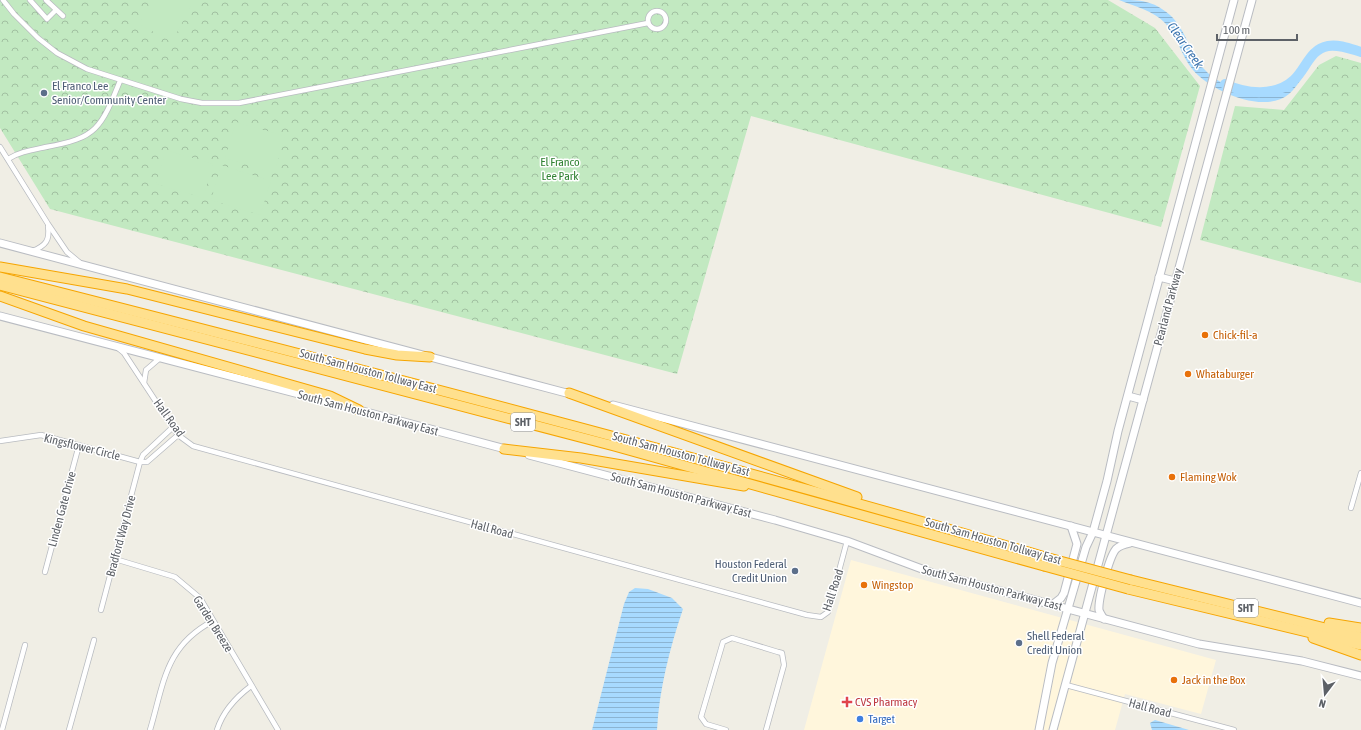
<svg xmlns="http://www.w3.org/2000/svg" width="1361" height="730" viewBox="0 0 1361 730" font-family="'Asap Condensed',sans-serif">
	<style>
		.commercial { fill: #fff6dc }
		.forest { fill: url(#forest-crowns) }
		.pitch { fill: #c2e9c1 }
		.water { fill: url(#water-rules) }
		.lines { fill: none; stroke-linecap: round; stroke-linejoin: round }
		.river { stroke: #a7daff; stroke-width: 10 }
		.minor-casing { stroke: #b8bbc0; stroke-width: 6 }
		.secondary-casing { stroke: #b9bcc2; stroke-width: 9 }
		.motorway-casing { stroke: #f6a500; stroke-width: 11 }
		.minor { stroke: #fff; stroke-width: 4.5 }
		.secondary { stroke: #fff; stroke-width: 7 }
		.motorway { stroke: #ffe08e; stroke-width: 9 }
		.motorway-bridge-casing { stroke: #f6a500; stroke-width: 11; stroke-linecap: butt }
		.motorway-bridge { stroke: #ffe08e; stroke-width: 9 }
		.service-dot { fill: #5c6f8a; stroke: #fff; stroke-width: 1.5 }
		.food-dot { fill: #e8710a; stroke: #fff; stroke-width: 1.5 }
		.health-dot { fill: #e0444e; stroke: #fff; stroke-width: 1.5 }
		.shop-dot { fill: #3f7fe0; stroke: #fff; stroke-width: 1.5 }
		.labels { text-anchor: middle; stroke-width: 3; stroke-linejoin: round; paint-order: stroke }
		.shield { fill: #fff; stroke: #8e9095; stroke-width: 1 }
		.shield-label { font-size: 11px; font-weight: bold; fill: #5d6167 }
		.service-label { font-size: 12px; fill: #4e5e75; stroke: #fff; text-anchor: start }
		.park-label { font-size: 12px; fill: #308232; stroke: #fff }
		.street-label { font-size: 12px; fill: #5d6167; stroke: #fff }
		.food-label { font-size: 12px; fill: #c56008; stroke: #fff; text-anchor: start }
		.health-label { font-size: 12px; fill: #be3a42; stroke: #fff; text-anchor: start }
		.shop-label { font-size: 12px; fill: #366cbe; stroke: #fff; text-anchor: start }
		.water-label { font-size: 13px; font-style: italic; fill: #3b74ae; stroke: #fff }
	</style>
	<defs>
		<pattern id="forest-crowns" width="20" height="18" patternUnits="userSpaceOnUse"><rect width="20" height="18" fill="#c2e9c1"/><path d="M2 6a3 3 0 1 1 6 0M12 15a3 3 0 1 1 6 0" fill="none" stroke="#a1c0a1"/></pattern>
		<pattern id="water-rules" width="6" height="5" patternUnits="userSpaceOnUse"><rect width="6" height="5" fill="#a7daff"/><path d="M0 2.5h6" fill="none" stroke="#8bb4d2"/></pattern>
	</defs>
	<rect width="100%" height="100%" fill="#f0eee5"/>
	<path class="commercial" d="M851 560 1216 660 1201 714 1125 694 1115 730H804Z"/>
	<g class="forest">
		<path d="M0 0H1108L1155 28 1200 86 1161 227 751 116 677 374 50 209 0 128Z"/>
		<path d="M1336 56 1361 63V283L1200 240 1235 106 1284 110 1319 65Z"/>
	</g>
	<g class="pitch">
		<path d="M152 0H194L172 42 139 24Z"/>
		<path d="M236 122 285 136 274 173 225 158Z"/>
		<path d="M166 150 213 164 203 198 156 184Z"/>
		<path d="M221 165 271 181 260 215 211 200Z"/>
	</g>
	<g class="water">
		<path d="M1119 0C1141 0 1152 0 1170 15 1187 31 1190 55 1206 71 1220 86 1263 104 1282 91 1294 82 1301 66 1311 55L1312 59C1306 71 1299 85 1289 94 1264 115 1211 91 1193 70 1181 56 1178 36 1165 23 1154 11 1134 6 1119 0Z"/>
		<path d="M635 588 648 589 672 598 683 609C670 647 659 690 657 730H592L624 604 629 592Z"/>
		<path d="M1155 720 1189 730H1152L1150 723Z"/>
	</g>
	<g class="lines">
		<path class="river" d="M1225 84C1245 94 1276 97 1294 80 1306 69 1310 49 1328 46 1339 44 1351 49 1361 52"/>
		<g class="minor-casing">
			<g id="minor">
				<path d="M3 0 14 14 38 38 57 53 87 69 181 99 202 103H239L648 23"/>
				<path d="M30 0 47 19 56 10"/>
				<path d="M46 0 63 16"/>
				<circle cx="657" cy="20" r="9"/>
				<path d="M0 147 48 224 67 252 79 262"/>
				<path d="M8 159C19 152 32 150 46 147 97 138 101 128 120 81"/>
				<path d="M32 251C46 246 50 240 48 226"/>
				<path d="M118 348 124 353 178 435 193 446 807 615 821 617 828 612 847 541"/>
				<path d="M144 383 146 370 160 358"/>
				<path d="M0 441 41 435 140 462H147L178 435"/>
				<path d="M1351 508 1361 473"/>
				<path d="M115 559 175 577 200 598 278 730"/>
				<path d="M45 572 79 445"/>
				<path d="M101 610 140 462 143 455 173 427"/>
				<path d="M1066 685 1234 730"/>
				<path d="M2 730 25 645"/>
				<path d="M69 730 94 640"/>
				<path d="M150 730C164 683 165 646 213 621"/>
				<path d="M217 730C223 711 235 698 251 686"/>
				<path d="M726 730 706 724 701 717 723 642 732 638 778 652 782 653 784 665 766 730"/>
			</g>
		</g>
		<g class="secondary-casing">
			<g id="secondary">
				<path d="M0 243 574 395"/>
				<path d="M1159 277 1175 281"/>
				<path d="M0 316 345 406"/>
				<path d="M1128 396 1143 400"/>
				<path d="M613 405 1361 603"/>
				<path d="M355 409 509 450"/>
				<path d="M529 455 775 520 847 541 930 572 1199 644 1302 661 1361 676"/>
				<path d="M1052 605 1061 598 1064 593 1077 544 1071 526"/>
				<path d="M1104 619C1102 616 1100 613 1099 610 1098 600 1109 557 1116 549 1120 545 1125 544 1130 543"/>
				<path d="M1039 730 1052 663 1086 547 1093 532 1107 481 1118 431 1234 0"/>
				<path d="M1053 730 1252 0"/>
			</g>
		</g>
		<g class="motorway-casing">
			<g id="motorway">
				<path d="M0 267 127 289 365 349 397 355 430 357"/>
				<path d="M0 277C349 366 699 456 1045 557"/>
				<path d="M0 285 614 446 1044 566"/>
				<path d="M0 296 84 326 330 396 359 410"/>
				<path d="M569 393 857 497"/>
				<path d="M504 449 581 458 744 486"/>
				<path d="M1131 580 1361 637"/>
				<path d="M1128 589 1361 645"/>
				<path d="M1329 623 1361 628"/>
				<path d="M1313 638 1361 655"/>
			</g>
		</g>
		<use href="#minor" class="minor"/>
		<use href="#secondary" class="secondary"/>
		<use href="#motorway" class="motorway"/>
		<g class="motorway-bridge-casing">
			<g id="motorway-bridge">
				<path d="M1045 557 1131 580"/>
				<path d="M1044 566 1128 589"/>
			</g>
		</g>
		<use href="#motorway-bridge" class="motorway-bridge"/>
	</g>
	<g class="service-dot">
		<circle cx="44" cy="93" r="4"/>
		<circle cx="795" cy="571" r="4"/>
		<circle cx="1019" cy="643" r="4"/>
	</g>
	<g class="food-dot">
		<circle cx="1205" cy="335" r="4"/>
		<circle cx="1188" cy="374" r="4"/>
		<circle cx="1172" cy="477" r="4"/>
		<circle cx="864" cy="585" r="4"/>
		<circle cx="1174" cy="680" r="4"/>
	</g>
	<path class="health-dot" d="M845 696h4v4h4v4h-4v4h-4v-4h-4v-4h4z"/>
	<circle class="shop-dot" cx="860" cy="719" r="4"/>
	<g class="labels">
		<g class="shield">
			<rect x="511" y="413" width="24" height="18" rx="3"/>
			<rect x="1234" y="599" width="24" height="18" rx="3"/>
		</g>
		<g class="shield-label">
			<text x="523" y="426">SHT</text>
			<text x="1246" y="612">SHT</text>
		</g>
		<g class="service-label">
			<text x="52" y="90">El Franco Lee<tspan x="52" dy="14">Senior/Community Center</tspan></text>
			<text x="787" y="568" text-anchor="end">Houston Federal<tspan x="787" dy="14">Credit Union</tspan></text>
			<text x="1027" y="640">Shell Federal<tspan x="1027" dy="14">Credit Union</tspan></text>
		</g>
		<g class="park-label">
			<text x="560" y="166">El Franco<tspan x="560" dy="14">Lee Park</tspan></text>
		</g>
		<g class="street-label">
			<text transform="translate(1168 307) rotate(-75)" y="4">Pearland Parkway</text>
			<text transform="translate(368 371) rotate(15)" y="4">South Sam Houston Tollway East</text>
			<text transform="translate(368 413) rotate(15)" y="4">South Sam Houston Parkway East</text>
			<text transform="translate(169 418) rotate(54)" y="4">Hall Road</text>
			<text transform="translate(82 447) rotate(14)" y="4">Kingsflower Circle</text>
			<text transform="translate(681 454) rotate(15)" y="4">South Sam Houston Tollway East</text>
			<text transform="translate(681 495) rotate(15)" y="4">South Sam Houston Parkway East</text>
			<text transform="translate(62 509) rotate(-75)" y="4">Linden Gate Drive</text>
			<text transform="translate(492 529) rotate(15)" y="4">Hall Road</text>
			<text transform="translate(121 536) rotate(-75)" y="4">Bradford Way Drive</text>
			<text transform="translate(993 541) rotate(16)" y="4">South Sam Houston Tollway East</text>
			<text transform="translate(992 588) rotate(15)" y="4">South Sam Houston Parkway East</text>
			<text transform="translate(833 590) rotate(-72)" y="4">Hall Road</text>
			<text transform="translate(213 624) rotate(58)" y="4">Garden Breeze</text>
			<text transform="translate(1150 708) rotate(15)" y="4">Hall Road</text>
		</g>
		<g class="food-label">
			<text x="1213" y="339">Chick-fil-a</text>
			<text x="1196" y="378">Whataburger</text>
			<text x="1180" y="481">Flaming Wok</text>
			<text x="872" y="589">Wingstop</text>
			<text x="1182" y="684">Jack in the Box</text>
		</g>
		<g class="health-label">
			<text x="855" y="706">CVS Pharmacy</text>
		</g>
		<g class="shop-label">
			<text x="868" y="723">Target</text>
		</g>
		<g class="water-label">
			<text transform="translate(1186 45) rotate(55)" y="5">Clear Creek</text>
		</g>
	</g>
	<g transform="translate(1325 694) rotate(196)" stroke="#ffffff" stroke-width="3" paint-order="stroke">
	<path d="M0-3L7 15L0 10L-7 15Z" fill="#5d6167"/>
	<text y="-6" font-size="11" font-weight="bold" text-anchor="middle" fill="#5d6167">N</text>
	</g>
	<path d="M1217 34v6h80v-6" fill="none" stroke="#5d6167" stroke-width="2"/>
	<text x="1223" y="34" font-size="12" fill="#5d6167" stroke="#ffffff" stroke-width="3" paint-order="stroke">100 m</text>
</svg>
